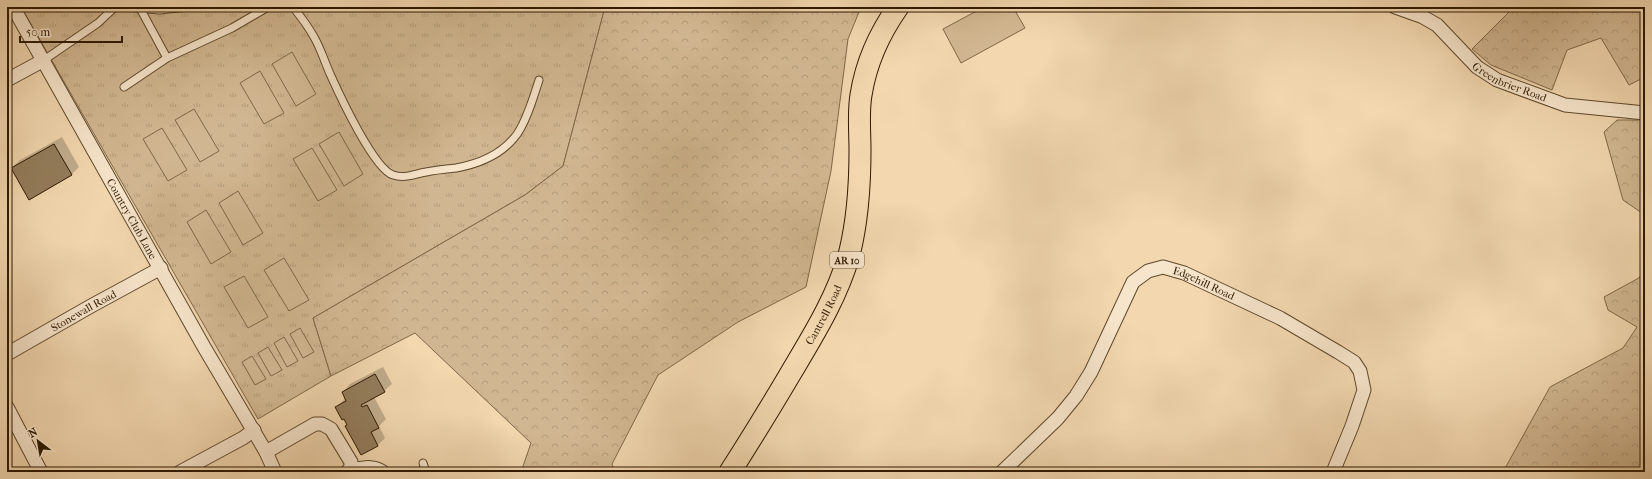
<svg xmlns="http://www.w3.org/2000/svg" width="1652" height="479" viewBox="0 0 1652 479" font-family="'IM FELL French Canon',serif">
	<style>
		.grass { fill: url(#grass-tufts); stroke: #7f6849 }
		.forest { fill: url(#forest-crowns); stroke: #7f6849 }
		.pitch { fill: #d1b791; stroke: #7f6849 }
		.shadow { fill: #0003 }
		.building { fill: #937c5b; stroke: #2d1901 }
		.lines { fill: none; stroke-linecap: round; stroke-linejoin: round }
		.service-casing { stroke: #5e482c; stroke-width: 9 }
		.minor-casing { stroke: #5e482c; stroke-width: 15 }
		.primary-casing { stroke: #2d1901; stroke-width: 23 }
		.service { stroke: #f7e5cb; stroke-width: 7 }
		.minor { stroke: #f7e5cb; stroke-width: 13 }
		.primary { stroke: #f2d7af; stroke-width: 21 }
		.labels { text-anchor: middle; stroke-width: 3.5; stroke-linejoin: round; paint-order: stroke }
		.shield { fill: #f7e5cb; stroke: #6a563e; stroke-width: 1 }
		.shield-label { font-size: 10px; font-weight: bold; fill: #2d1901 }
		.street-label { font-size: 11px; fill: #2d1901; stroke: #f7e5cb }
	</style>
	<defs>
		<pattern id="grass-tufts" width="24" height="20" patternUnits="userSpaceOnUse"><rect width="24" height="20" fill="#d1b791"/><path d="M3 7l-1-3M5 7V3M7 7l1-3M15 17l-1-3M17 17v-4M19 17l1-3" fill="none" stroke="#b49d7b"/></pattern>
		<pattern id="forest-crowns" width="20" height="18" patternUnits="userSpaceOnUse"><rect width="20" height="18" fill="#d1b791"/><path d="M2 6a3 3 0 1 1 6 0M12 15a3 3 0 1 1 6 0" fill="none" stroke="#b49d7b"/></pattern>
	</defs>
	<rect width="100%" height="100%" fill="#f2d7af"/>
	<filter id="stains"><feTurbulence type="fractalNoise" baseFrequency=".005" numOctaves="4"/><feColorMatrix values="0 0 0 0 .2 0 0 0 0 .09 0 0 0 0 .02 0 0 0 .5 -.17"/></filter>
	<radialGradient id="worn" r=".72"><stop offset=".6" stop-color="#630" stop-opacity="0"/><stop offset="1" stop-color="#630" stop-opacity=".3"/></radialGradient>
	<path class="grass" d="M21 7H605L563 166 525 195 313 318 331 376 258 419Z"/>
	<g class="forest">
		<path d="M605 7H861L848 39 831 171 806 287 738 322 658 375 612 464 615 472H521L531 443 415 333 331 376 313 318 525 195 563 166Z"/>
		<path d="M1514 7H1645V77L1629 85 1601 38 1567 50 1552 90 1491 65 1472 49Z"/>
		<path d="M1617 120H1645V215L1623 200 1604 132Z"/>
		<path d="M1645 273V472H1503L1550 387 1623 348 1637 327 1608 310 1604 297 1637 279Z"/>
	</g>
	<g class="pitch">
		<path d="M984 7H1013L1025 28 961 63 943 29Z"/>
		<path d="M292 52 316 94 296 106 272 64Z"/>
		<path d="M260 71 284 113 264 124 240 83Z"/>
		<path d="M194 109 219 151 200 162 175 120Z"/>
		<path d="M162 128 187 170 168 181 143 139Z"/>
		<path d="M339 132 363 174 344 186 319 144Z"/>
		<path d="M312 148 337 190 318 201 293 159Z"/>
		<path d="M238 191 263 233 243 245 219 203Z"/>
		<path d="M206 210 231 252 211 264 187 222Z"/>
		<path d="M284 258 309 300 289 311 264 270Z"/>
		<path d="M244 276 268 317 248 328 224 287Z"/>
		<path d="M300 328 314 352 303 358 290 334Z"/>
		<path d="M284 337 298 361 287 367 274 343Z"/>
		<path d="M268 347 282 370 271 376 258 353Z"/>
		<path d="M252 356 266 379 255 385 242 362Z"/>
	</g>
	<g class="shadow">
		<path d="M62 137 79 167 71 175 12 168 20 160Z"/>
		<path d="M383 367 392 384 384 391 374 397 386 419 379 426 385 438 378 445 348 424 336 407 346 398 343 392 350 384Z"/>
		<path d="M380 468 383 472H373Z"/>
	</g>
	<g class="building">
		<path d="M54 144 72 175 29 200 11 168Z"/>
		<path d="M375 374 385 392 361 405 362 407 367 405 379 428 371 432 378 446 361 455 345 426 347 425 344 419 342 420 335 407 346 401 342 392Z"/>
	</g>
	<g class="lines">
		<g class="service-casing">
			<g id="service">
				<path d="M126 7 159 10 188 7"/>
				<path d="M293 7C301 17 308 26 314 37 321 49 325 63 331 76 340 96 374 169 393 175 405 179 414 174 426 172 435 170 446 169 456 168 478 164 499 156 514 138 525 126 534 96 539 80"/>
				<path d="M141 10 167 58"/>
				<path d="M44 60 98 23 115 7"/>
				<path d="M124 87 167 58 232 28 268 7"/>
				<path d="M423 463 426 472"/>
				<path d="M351 467C365 464 377 462 388 472"/>
			</g>
		</g>
		<g class="minor-casing">
			<g id="minor">
				<path id="s1" d="M13 7 204 347 266 452"/>
				<path id="s2" d="M1395 7 1423 17 1437 25 1477 67 1497 80 1565 105 1645 113"/>
				<path d="M7 80 44 60"/>
				<path id="s3" d="M7 354 91 306 161 268"/>
				<path d="M7 407 41 472"/>
				<path d="M180 472 243 438 254 430"/>
				<path d="M275 472 266 452 315 424H322L331 429 351 462V467L347 472"/>
				<path id="s4" d="M1002 472 1058 418 1076 396 1091 372 1133 282 1148 271 1163 267 1184 273 1280 318 1338 352 1354 362 1360 371 1364 390 1352 426 1333 472"/>
			</g>
		</g>
		<g class="primary-casing">
			<g id="primary">
				<path id="s5" d="M730 472C751 439 772 405 792 371 814 334 837 297 849 255 858 220 860 186 860 150 860 132 858 112 861 95 866 63 879 34 898 7"/>
			</g>
		</g>
		<use href="#service" class="service"/>
		<use href="#minor" class="minor"/>
		<use href="#primary" class="primary"/>
	</g>
	<g class="labels">
		<rect class="shield" x="830" y="252" width="34" height="16" rx="3"/>
		<g class="shield-label">
			<text x="847" y="264">AR 10</text>
		</g>
		<g class="street-label">
			<text dy="4" stroke="none"><textPath href="#s2" startOffset="140">Greenbrier Road</textPath></text>
			<text dy="4" stroke="none"><textPath href="#s1" startOffset="243">Country Club Lane</textPath></text>
			<text dy="4" stroke="none"><textPath href="#s4" startOffset="312">Edgehill Road</textPath></text>
			<text dy="4" stroke="none"><textPath href="#s3" startOffset="88">Stonewall Road</textPath></text>
			<text dy="4" stroke="none"><textPath href="#s5" startOffset="183">Cantrell Road</textPath></text>
		</g>
	</g>
	<rect width="1652" height="479" fill="none" stroke="#f2d7af" stroke-width="24"/>
	<rect x="8" y="8" width="1636" height="463" fill="none" stroke="#2d1901" stroke-width="2"/>
	<rect x="12" y="12" width="1628" height="455" fill="none" stroke="#2d1901"/>
	<g transform="translate(38 441) rotate(329)" stroke="#f7e5cb" stroke-width="3" paint-order="stroke">
	<path d="M0-3L7 15L0 10L-7 15Z" fill="#2d1901"/>
	<text y="-6" font-size="11" font-weight="bold" text-anchor="middle" fill="#2d1901">N</text>
	</g>
	<path d="M20 36v6h102v-6" fill="none" stroke="#2d1901" stroke-width="2"/>
	<text x="26" y="36" font-size="12" fill="#2d1901" stroke="#f7e5cb" stroke-width="3" paint-order="stroke">50 m</text>
	<rect width="100%" height="100%" filter="url(#stains)"/>
	<rect width="100%" height="100%" fill="url(#worn)"/>
</svg>
